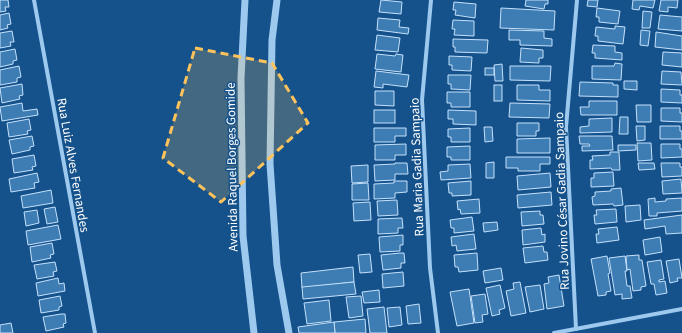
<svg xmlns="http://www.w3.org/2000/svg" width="682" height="333" viewBox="0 0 682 333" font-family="'Source Sans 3',sans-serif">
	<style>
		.building { fill: #3e7cb4; stroke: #c4e1fb }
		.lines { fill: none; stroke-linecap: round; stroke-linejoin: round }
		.minor { stroke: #9ec9ef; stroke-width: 4 }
		.tertiary { stroke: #9ec9ef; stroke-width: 7 }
		.marked { fill: #ffc35c; fill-opacity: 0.2; stroke: #ffc35c; stroke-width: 3; stroke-dasharray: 8 5; stroke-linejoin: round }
		.labels { text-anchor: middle; stroke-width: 3; stroke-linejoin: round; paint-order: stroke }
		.street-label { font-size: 13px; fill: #fff; stroke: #15528b }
	</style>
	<rect width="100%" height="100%" fill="#15528b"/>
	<g class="building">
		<path d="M0 0H8L9 7H5L6 11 0 12Z"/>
		<path d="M381 0 402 2 401 14 379 12Z"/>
		<path d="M526 0H548V4H545L544 9 525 6Z"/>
		<path d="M588 0H598L597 7 587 6Z"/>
		<path d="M633 0H655L653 8 640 6 639 10 632 9Z"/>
		<path d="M661 0H678L677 8 668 7V12L659 11Z"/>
		<path d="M454 2 476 4 475 18 455 15 456 10H453Z"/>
		<path d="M501 8 555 11 554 30 500 28Z"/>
		<path d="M597 8 620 11 618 24 599 22V17H596Z"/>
		<path d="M643 11 652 12 650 28H642Z"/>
		<path d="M9 13 11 24 7 25 8 28 0 30V15Z"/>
		<path d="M660 15 682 17V31L658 29Z"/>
		<path d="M378 18 400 20 399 27 409 28 408 34 377 30Z"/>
		<path d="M453 20 474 21V36L454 35 455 29H452Z"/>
		<path d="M615 26 625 27 623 44 598 41V36H595L596 27 615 29Z"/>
		<path d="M509 30 544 31V38L552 39V46L520 45V40H509Z"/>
		<path d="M641 30 650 31 648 46 640 45Z"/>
		<path d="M12 31 14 42H10L11 46 0 48V33Z"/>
		<path d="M656 32 682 36V50L655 47Z"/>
		<path d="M377 35 400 38 398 52 375 50Z"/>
		<path d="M453 39 488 40 487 53 455 52V47H453Z"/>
		<path d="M593 45 615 46V52L622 53V60L595 58V53H592Z"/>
		<path d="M521 48 543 50V58H539V63L520 62Z"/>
		<path d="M15 49 17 60 13 61V64L0 67V52Z"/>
		<path d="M663 52 682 53V67L662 65Z"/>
		<path d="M377 54 395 56 396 54 403 55 401 72 375 69Z"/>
		<path d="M449 56 472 57 471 71 452 70V65H449Z"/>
		<path d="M615 63 622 64 621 80 592 79V66H614Z"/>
		<path d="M502 64 503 81H495L494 65Z"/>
		<path d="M19 66 21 77 17 78V82L0 85V70Z"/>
		<path d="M510 66H551L550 81 510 80Z"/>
		<rect x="485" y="68" width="9" height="7"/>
		<path d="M376 71 409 75 407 87 383 84V88L374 87Z"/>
		<path d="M662 71 681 72 682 85 661 84Z"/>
		<path d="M448 75H471L470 90 451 89V84H448Z"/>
		<path d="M624 81H637V90L624 89Z"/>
		<path d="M580 82 613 83V85H618V97L579 96Z"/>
		<path d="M22 84 23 95 19 96 20 99 2 103 0 88Z"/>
		<rect x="494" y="85" width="8" height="16"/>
		<path d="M517 85H539V90H550V101L517 100Z"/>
		<path d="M661 89 680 90V95H682V103L661 102Z"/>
		<path d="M375 91H394V106L375 105Z"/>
		<path d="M447 92H470V107H451V103H447Z"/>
		<path d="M589 101H617V115H581L580 107H589Z"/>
		<path d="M22 103 23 111 37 109 38 115 2 121 0 107Z"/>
		<path d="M510 103 550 104 549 118 509 117Z"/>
		<path d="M636 105H651V122H637Z"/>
		<path d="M661 108H680V113H682V122L661 121Z"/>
		<rect x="374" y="110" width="21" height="13"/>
		<path d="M448 110 476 111V125L453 124V119H448Z"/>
		<path d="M620 117H628V134H619Z"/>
		<path d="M612 118V132L580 133V127L589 126V119Z"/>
		<path d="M29 119 31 130 27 131 28 134 9 137 7 123Z"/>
		<path d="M517 123H539V131H536V136H517Z"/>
		<path d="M636 126H645V140L637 141Z"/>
		<path d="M660 126H680V131H682V139H660Z"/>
		<path d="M484 127H492L493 141 485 142Z"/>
		<path d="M374 128H406V136H395V142H374Z"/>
		<path d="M470 128V142H451V137H448V129Z"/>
		<path d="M32 136 34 146 30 147V150L12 154 9 140Z"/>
		<path d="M579 136H612L613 150 582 151V146H590L589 144H580Z"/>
		<path d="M550 138V153H517V139Z"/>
		<path d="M637 143H651L652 160 638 161Z"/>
		<path d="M406 144V155H395V160H375V145Z"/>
		<path d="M661 144H680V149H682V157L661 158Z"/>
		<path d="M618 145H636V150L618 151Z"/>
		<path d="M470 146V160H451V157H447V147Z"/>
		<path d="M610 152H619L620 170H612L611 168 590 169V160H593L592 156 610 155Z"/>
		<path d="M34 155 36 166 32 167 33 170 14 173 12 159Z"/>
		<path d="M506 157H550V164H540V171H518V168H506Z"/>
		<path d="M494 162V178H486V163Z"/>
		<path d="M395 163H407L408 174H395V180L375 181 374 165 395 164Z"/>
		<path d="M638 163H654L655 169 639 170Z"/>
		<path d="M661 163H680V167H682V176L662 177Z"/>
		<path d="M470 164 471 178 441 180 440 172 448 171V165Z"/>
		<path d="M368 165V182L352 183 351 166Z"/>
		<path d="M613 172 614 186 591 187V178H594V173Z"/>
		<path d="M37 173 39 182 34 183 35 188 11 192 9 179Z"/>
		<path d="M550 173 551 187 518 190 517 176Z"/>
		<path d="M681 179 682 193 663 194 662 181Z"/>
		<path d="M394 181H407V192L395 193V198L374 199V184L394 183Z"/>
		<path d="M471 181V195L452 196V193H449L448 183Z"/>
		<path d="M368 183 369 200H352V184Z"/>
		<path d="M621 188 623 205 614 206 613 204 593 205 592 197 595 196V192L611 191V189Z"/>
		<path d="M51 190 53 203 23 208 21 196Z"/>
		<path d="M551 192 552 205 518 208 517 195Z"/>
		<path d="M655 198V202L666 201V199L682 198V211L657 213V216H649L648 199Z"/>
		<path d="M479 199 480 213 461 214 460 209 458 210 457 201Z"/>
		<path d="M397 200 398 215 378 216 377 201Z"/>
		<path d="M370 202 371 220 354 221 353 203Z"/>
		<path d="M640 205 641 220 626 222 625 206Z"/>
		<path d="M55 207 58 222 47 224 44 209Z"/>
		<path d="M616 209 617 222 595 224 594 215H597L596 210Z"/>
		<path d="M37 210 39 223 26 226 24 212Z"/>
		<path d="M540 211V215H543L544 224 522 226 521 212Z"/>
		<path d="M682 215V233L666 234 665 226 645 229 644 220Z"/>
		<path d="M472 217 474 231 454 233V228H451L450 220Z"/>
		<path d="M402 218 403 228H398V233L378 234V219Z"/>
		<path d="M497 222 498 230 484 232 483 223Z"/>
		<path d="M58 225 61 239 28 245 26 231Z"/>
		<path d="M617 227 619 240 597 243 596 234H599L598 229Z"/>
		<path d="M541 228 542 235 545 234V242L523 245 522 230Z"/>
		<path d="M474 234 476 249 457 251 456 245 452 246 451 237Z"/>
		<path d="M403 235V245H400V251L380 252 379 237Z"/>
		<path d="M660 237 662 252 645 255 643 240Z"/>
		<path d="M52 243 54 254 50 255 51 258 32 262 30 247Z"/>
		<path d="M543 246 544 252H547L548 260 525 263 523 248Z"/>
		<path d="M400 253H404L405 263H401V268L383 270 381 255Z"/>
		<path d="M477 253 478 270 459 272 458 267H455L454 255Z"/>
		<path d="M370 254 372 272 360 273 358 255Z"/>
		<path d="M639 255V260H642L646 286 641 287V290L633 291 630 269 627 270 626 256Z"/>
		<path d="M607 256 610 273 608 274 611 291 606 292V295L598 296 591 259Z"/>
		<path d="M625 256 627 271H625L627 286H630L632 298 622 299V294L615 295 609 258Z"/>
		<path d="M679 259 682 278H677L678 281 670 283 666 261Z"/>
		<path d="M661 260 664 279 659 280V282L665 281 667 293 656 295 654 284H651L647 262Z"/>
		<path d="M55 262 57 271 53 272 54 276 37 279 34 265Z"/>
		<path d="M353 267 354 282 302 288 301 273Z"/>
		<path d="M501 268 503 280 485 283 483 271Z"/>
		<path d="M403 272 404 286 383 288 382 274Z"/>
		<path d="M559 275 564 306 547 309 544 284 549 283 548 277Z"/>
		<path d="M58 278 59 284 64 283 65 291 38 296 36 283Z"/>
		<path d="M354 282 356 294 303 299 302 287Z"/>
		<path d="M520 282 526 313 511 316 506 291 514 289 513 283Z"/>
		<path d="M500 285 505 308 499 310 500 314 492 316 486 288Z"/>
		<path d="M540 285 544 309 530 312 525 287Z"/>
		<path d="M469 289 474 323 457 326 450 292Z"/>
		<path d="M379 290 380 302 364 303 362 292Z"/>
		<path d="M485 294 488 314 482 315 483 322 475 323 471 296Z"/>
		<path d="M60 296 62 306 59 307V310L41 313 39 300Z"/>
		<path d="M361 296 363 316 349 318 346 297Z"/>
		<path d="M329 300 331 321 307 324 304 303Z"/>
		<path d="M419 304 421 323 408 324 406 306Z"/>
		<path d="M384 307 387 333H370L367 309Z"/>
		<path d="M400 307 402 325 389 327 387 308Z"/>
		<path d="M61 314H65L66 323 63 324 64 327 46 331 43 317Z"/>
		<path d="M365 319 366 333H335L334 322Z"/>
		<path d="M334 322 335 333H299L298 327Z"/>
		<path d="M11 323 13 333H0V325Z"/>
	</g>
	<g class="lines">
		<g class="minor">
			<path d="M34 0 95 333"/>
			<path d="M431 0 422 100 430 268 438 333"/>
			<path d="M576 329 566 127 577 0"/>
			<path d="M554 333 682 309"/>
		</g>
		<g class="tertiary">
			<path d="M245 0 241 78 243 236 254 333"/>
			<path d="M277 0 272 40 270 164 277 265 289 333"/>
		</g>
	</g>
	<path class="marked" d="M195 48 272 63 308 123 221 202 163 158Z"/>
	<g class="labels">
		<g class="street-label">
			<text transform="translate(74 165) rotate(80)" y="5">Rua Luiz Alves Fernandes</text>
			<text transform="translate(231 167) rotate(-91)" y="5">Avenida Raquel Borges Gomide</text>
			<text transform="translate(416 167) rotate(-92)" y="5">Rua Maria Gadia Sampaio</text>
			<text transform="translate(561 201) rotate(-92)" y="5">Rua Jovino César Gadia Sampaio</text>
		</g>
	</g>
</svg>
